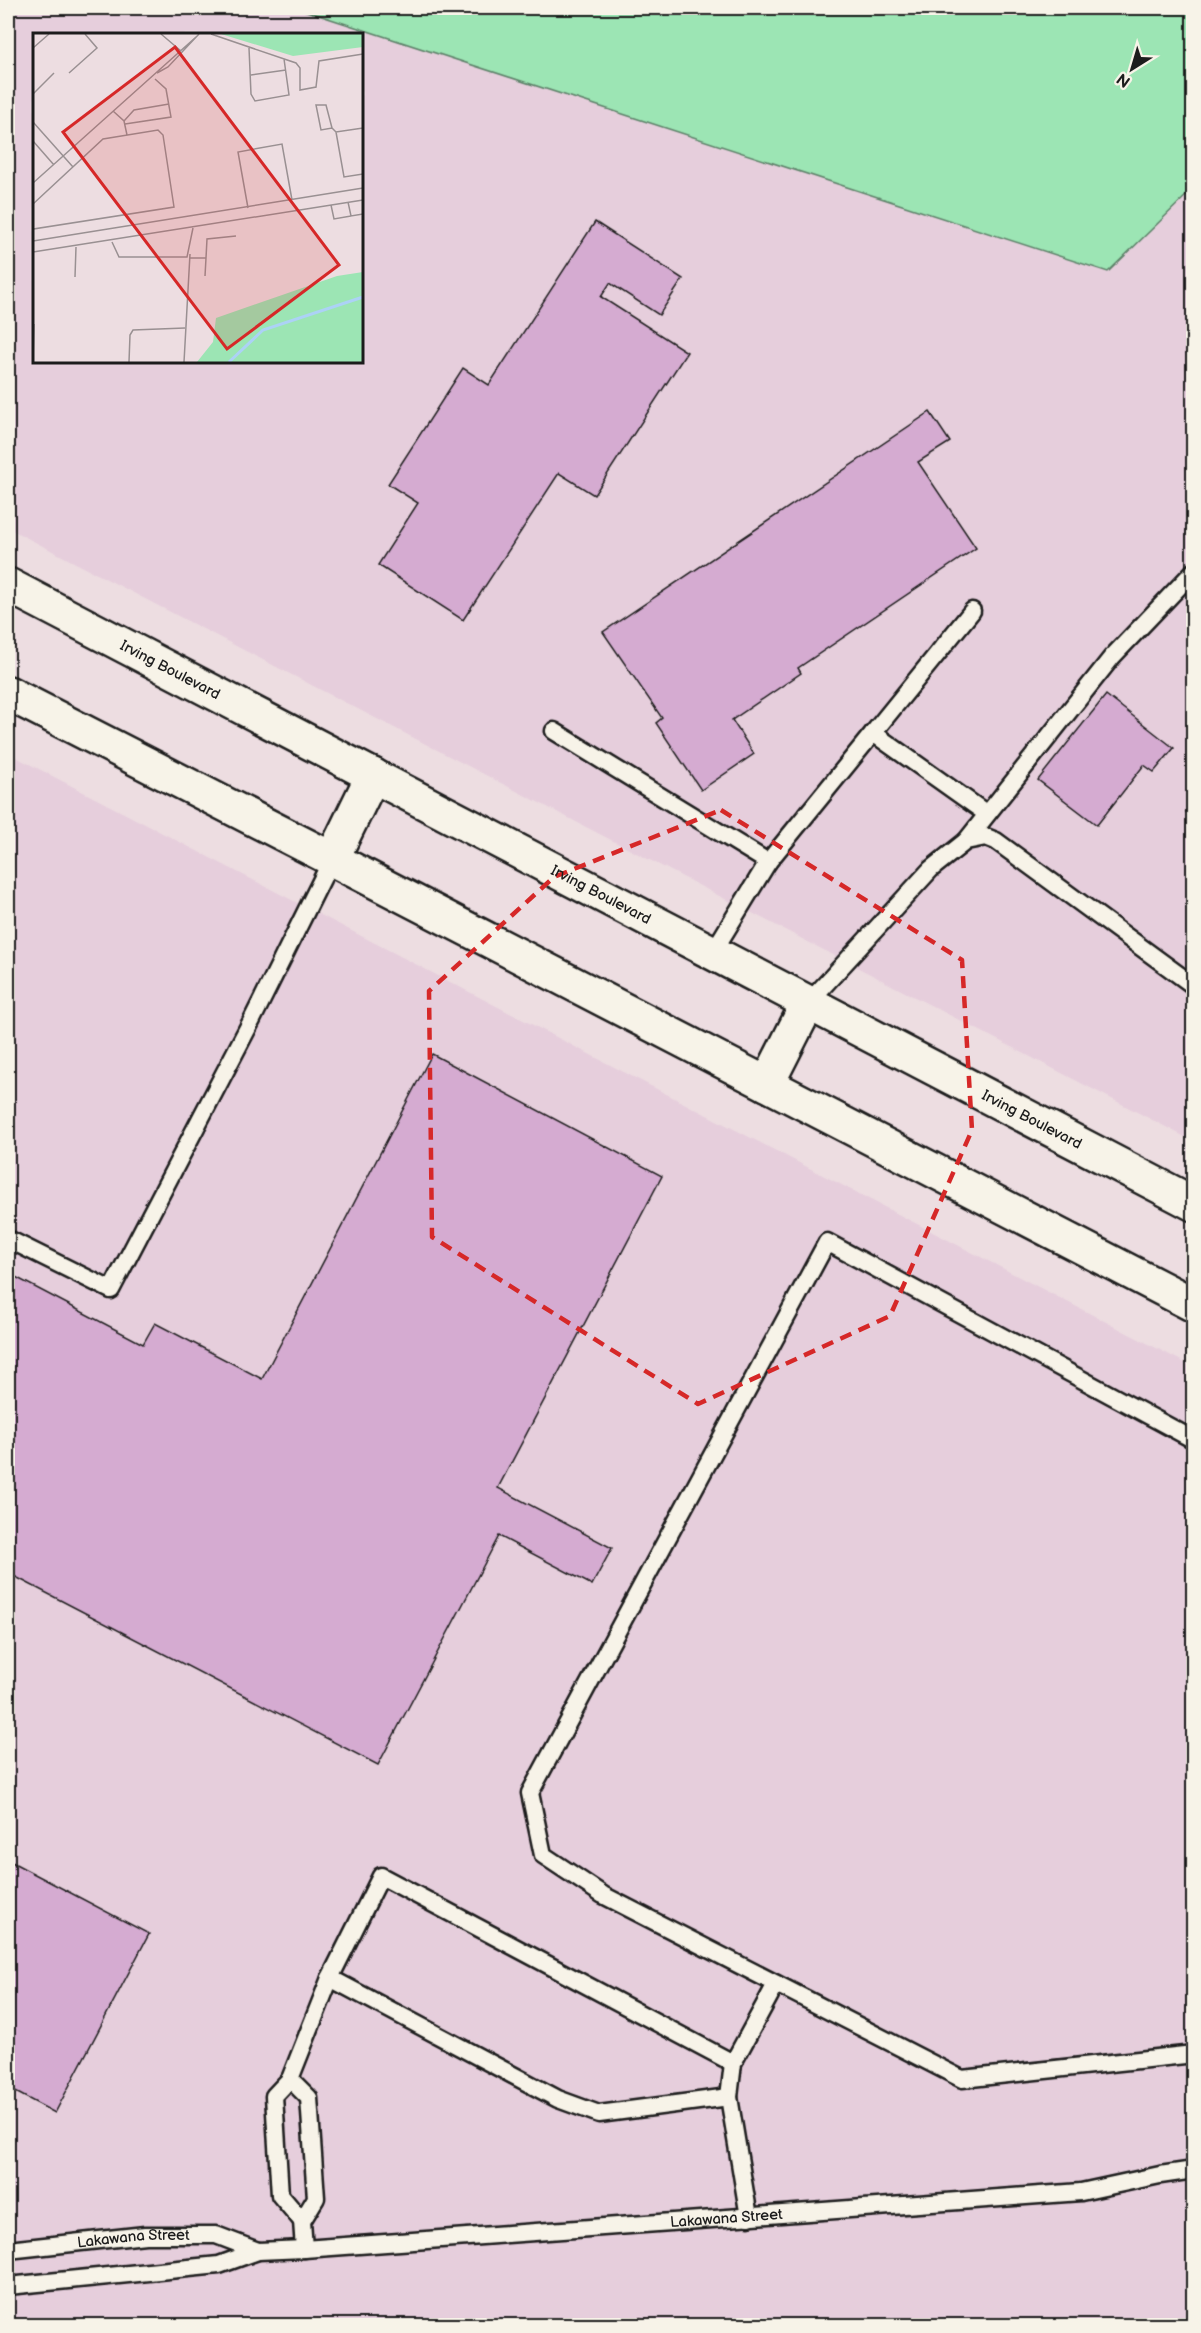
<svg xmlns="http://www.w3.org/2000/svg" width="1201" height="2333" viewBox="0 0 1201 2333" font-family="'Balsamiq Sans',sans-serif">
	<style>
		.built { fill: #e6cedc; fill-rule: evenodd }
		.green { fill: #9ce5b4; stroke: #5c8068; stroke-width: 1.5 }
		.building { fill: #d5abd1; stroke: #1c1c1c; stroke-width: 1.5 }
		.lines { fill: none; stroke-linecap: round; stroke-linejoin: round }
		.service-casing { stroke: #1c1c1c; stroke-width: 21 }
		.secondary-casing { stroke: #1c1c1c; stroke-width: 38 }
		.service { stroke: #f7f3e8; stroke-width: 16 }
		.secondary { stroke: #f7f3e8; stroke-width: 33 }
		.marked { fill: none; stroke: #d62828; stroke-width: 4.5; stroke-dasharray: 12 8; stroke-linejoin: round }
		.labels { text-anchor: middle; stroke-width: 4.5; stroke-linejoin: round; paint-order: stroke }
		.street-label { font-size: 15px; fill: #1c1c1c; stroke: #f7f3e8 }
		.inset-river { fill: none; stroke: #acd2f6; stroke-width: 3 }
		.inset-road { fill: none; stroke: #999092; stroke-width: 1.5 }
		.view { fill: #d62828; fill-opacity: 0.15; stroke: #d62828; stroke-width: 3 }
		.inset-edge { fill: none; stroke: #1c1c1c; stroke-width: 3 }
	</style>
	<rect width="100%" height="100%" fill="#eddde1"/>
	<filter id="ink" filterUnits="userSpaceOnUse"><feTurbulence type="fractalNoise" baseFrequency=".0167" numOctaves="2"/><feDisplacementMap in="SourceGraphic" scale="12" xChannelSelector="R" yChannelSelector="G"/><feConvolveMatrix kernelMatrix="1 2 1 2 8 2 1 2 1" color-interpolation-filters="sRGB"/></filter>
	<g filter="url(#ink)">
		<g class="built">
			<path d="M8 8H297L1108 271 1193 189V1141L8 528ZM34 34H362V362H34Z"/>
			<path d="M8 753 1193 1367V2325H8Z"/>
		</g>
		<path class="green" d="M297 8H1193V189L1108 272Z"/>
		<g class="building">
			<path d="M595 222 683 279 659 315 610 283 601 297 687 352 594 495 559 473 463 620 378 565 418 503 388 484 463 368 489 385Z"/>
			<path d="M930 412 950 442 918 462 976 548 798 668 801 673 732 720 754 754 701 790 656 723 662 718 603 632Z"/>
			<path d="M1106 695 1174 748 1154 772 1144 765 1097 825 1038 780Z"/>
			<path d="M1194 803V818L1186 812Z"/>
			<path d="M432 1054 662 1176 498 1488 612 1548 592 1585 499 1536 378 1765 8 1573V1273L143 1344 155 1323 262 1379Z"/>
			<path d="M8 1860 149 1934 55 2113 8 2088Z"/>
			<path d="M641 2318V2326H534Z"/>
		</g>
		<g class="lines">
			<g class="service-casing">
				<g id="service">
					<path d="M554 731 768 862 873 733 987 814"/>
					<path d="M873 733 972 611"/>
					<path d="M966 841 1112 657 1194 571"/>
					<path d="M713 952 768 862"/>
					<path d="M808 1003 931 869 966 841 986 837 996 841 1194 986"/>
					<path d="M8 1239 111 1290 252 1020 332 859"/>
					<path d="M1194 1440 827 1242 530 1793 543 1855 603 1895 962 2079 1194 2054"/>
					<path d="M330 1978 558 2099 599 2114 729 2097"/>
					<path d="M290 2079 309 2098 316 2198 302 2221 304 2249"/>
					<path d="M749 2217 729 2097 733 2063 776 1984"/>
					<path d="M302 2221 280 2195 274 2096 290 2079 330 1978 381 1876 733 2063"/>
					<path id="s1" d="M8 2250 145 2235H216L258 2251"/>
					<path id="s2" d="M8 2286 219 2265 258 2251 304 2249 1081 2192 1160 2175 1194 2170"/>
				</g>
			</g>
			<g class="secondary-casing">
				<g id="secondary">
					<path id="s3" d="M8 585 1194 1204"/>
					<path d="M8 693 332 859 1194 1305"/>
					<path d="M332 859 373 775"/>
					<path d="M767 1084 808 1003"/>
				</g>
			</g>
			<use href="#service" class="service"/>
			<use href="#secondary" class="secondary"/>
		</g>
	</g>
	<path class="marked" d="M721 810 962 960 972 1130 890 1316 698 1404 432 1237 429 991 554 877Z"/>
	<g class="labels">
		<g class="street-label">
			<text dy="5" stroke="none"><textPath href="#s3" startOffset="183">Irving Boulevard</textPath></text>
			<text dy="5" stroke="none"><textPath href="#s3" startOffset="669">Irving Boulevard</textPath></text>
			<text dy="5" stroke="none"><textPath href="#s3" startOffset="1155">Irving Boulevard</textPath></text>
			<text dy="5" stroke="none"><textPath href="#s2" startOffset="723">Lakawana Street</textPath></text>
			<text dy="5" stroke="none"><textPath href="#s1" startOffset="126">Lakawana Street</textPath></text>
		</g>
	</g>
	<g transform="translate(33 33)">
		<rect width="330" height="330" fill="#eddde1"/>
		<path d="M188 1H330V14L260 23ZM330 239V329H164L180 309 183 285 304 243Z" fill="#9ce5b4"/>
		<path class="inset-river" d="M196 329 230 297 330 264"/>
		<path class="inset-road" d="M128 1 148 18M178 1 263 30 267 35V57L283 54 286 28 330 21M0 15 16 1M216 15 218 61 222 68 256 62 251 26M36 40 64 15 52 1M124 40 135 34 166 1M218 42 253 37M0 61 21 40M80 78 91 88 94 102M91 88 101 77 136 71M0 89 40 134M92 91 138 84 133 56 122 46M299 95 293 72H283L288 97 299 95 303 99 330 95M303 99 311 144 330 141M0 108 21 132M0 150 163 4M315 169 318 183 330 181M0 171 70 106 125 97 130 102 141 174 0 196V193M298 172 301 186 318 183M215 175 205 119 249 111 259 167M0 208 330 155M79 209 86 224H154L160 195M0 219 330 167M157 225H173L174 206 203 203M172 243 173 225M42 244 43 214M0 329 1 291M96 329 97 302 100 297 152 295M151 329 157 221"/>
		<path class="view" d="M142 14 306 232 194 316 30 99Z"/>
		<rect width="330" height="330" class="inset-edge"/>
	</g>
	<rect width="1201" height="2333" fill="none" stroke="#f7f3e8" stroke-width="30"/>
	<rect x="15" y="15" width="1171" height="2303" fill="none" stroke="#1c1c1c" stroke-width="2" filter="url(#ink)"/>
	<g transform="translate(1132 69) rotate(217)" stroke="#f7f3e8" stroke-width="4.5" paint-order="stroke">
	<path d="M0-4.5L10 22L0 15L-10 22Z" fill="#1c1c1c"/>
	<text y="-9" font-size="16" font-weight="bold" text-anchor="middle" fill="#1c1c1c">N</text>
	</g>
</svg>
